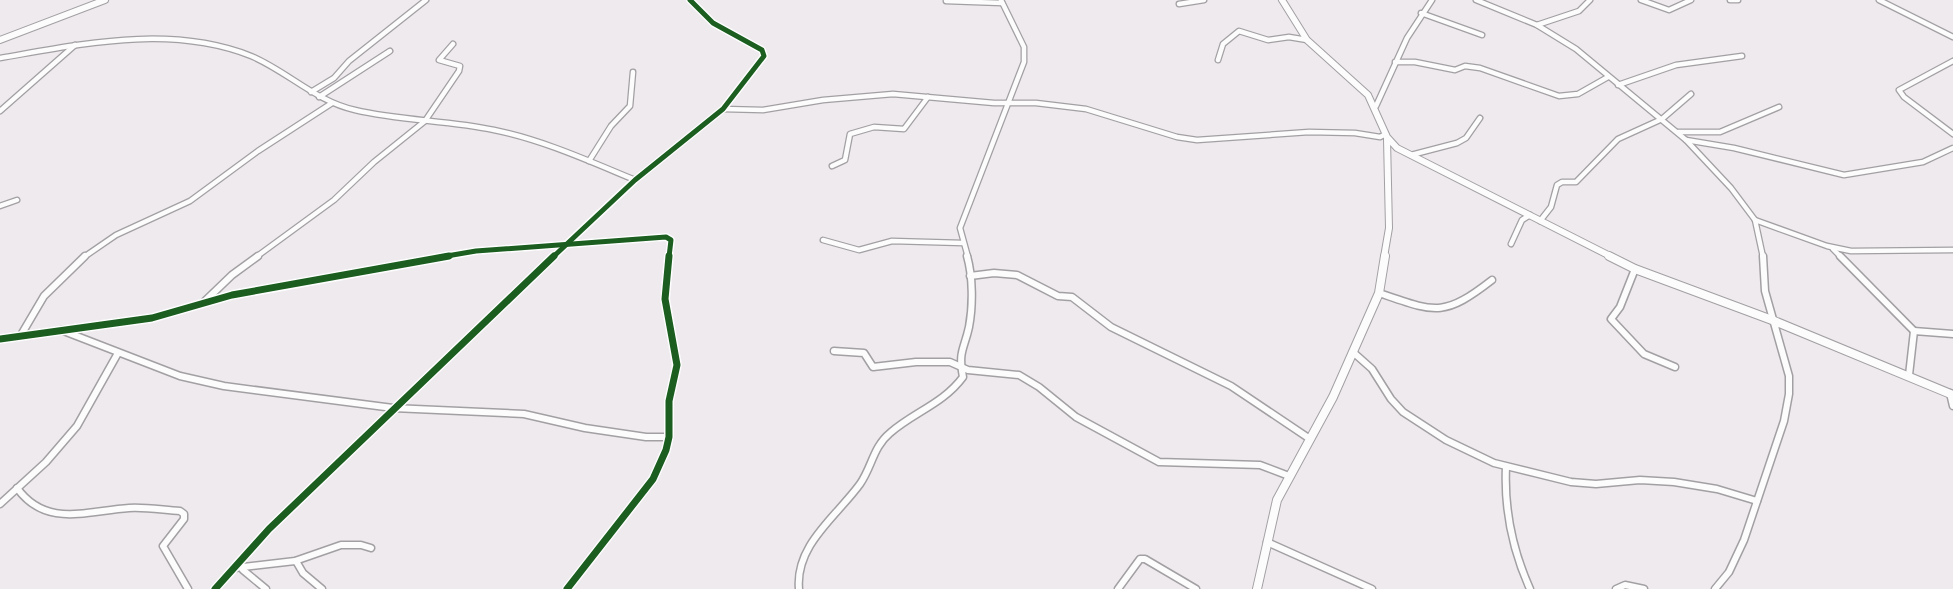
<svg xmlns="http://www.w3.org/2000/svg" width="1953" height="589" viewBox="0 0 1953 589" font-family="'Sofia Sans Condensed',sans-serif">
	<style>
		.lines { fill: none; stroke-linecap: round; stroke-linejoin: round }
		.street-far1-casing { stroke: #a3a0a3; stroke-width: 7 }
		.street-casing { stroke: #a3a0a3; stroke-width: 9 }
		.secondary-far1-casing { stroke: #a3a0a3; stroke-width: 8 }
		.secondary-casing { stroke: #a3a0a3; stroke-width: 10 }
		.street-far1 { stroke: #fcfcfc; stroke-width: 4.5 }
		.street { stroke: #fcfcfc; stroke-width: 6 }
		.secondary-far1 { stroke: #fcfcfc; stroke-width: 6 }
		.secondary { stroke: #fcfcfc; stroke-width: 8 }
		.cycleway-far1-casing { stroke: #fff; stroke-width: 8 }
		.cycleway-casing { stroke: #fff; stroke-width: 10 }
		.cycleway-far1 { stroke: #1b5e20; stroke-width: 5 }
		.cycleway { stroke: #1b5e20; stroke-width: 7 }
	</style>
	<rect width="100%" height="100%" fill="#eeeaee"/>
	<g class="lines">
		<g class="street-far1-casing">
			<g id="street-far1">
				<path d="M1476 0 1537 25 1576 49 1686 140 1731 188 1755 220 1763 257"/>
				<path d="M1641 0 1669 10 1691 0"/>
				<path d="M1730 0H1738"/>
				<path d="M1879 0 1953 37"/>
				<path d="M946 1 1002 3"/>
				<path d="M1179 4 1204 0"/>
				<path d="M1421 13 1482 35"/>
				<path d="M1537 25 1579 11 1590 0"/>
				<path d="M0 58C82 44 170 24 251 56 287 71 315 101 355 110 401 121 448 120 494 130 543 140 589 161 635 180"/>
				<path d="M1218 60 1223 44 1239 31 1268 40 1289 37 1307 40"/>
				<path d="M1953 61 1899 90 1904 97 1953 134"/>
				<path d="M1395 62H1415L1455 70 1465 66 1480 68 1559 96 1578 94 1608 77"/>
				<path d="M1618 85 1676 65 1742 56"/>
				<path d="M311 92 334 78 349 61 426 0"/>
				<path d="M319 97 390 51"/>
				<path d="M1376 106 1407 38 1432 0"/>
				<path d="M723 109 763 110 823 100 893 94 994 103H1036L1086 109 1177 137 1197 140 1309 132 1355 133 1380 137 1386 134"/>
				<path d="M0 111 75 45"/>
				<path d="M1678 132H1720L1779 107"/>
				<path d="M1686 140 1734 148 1844 175 1923 162 1953 148"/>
				<path d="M1411 155 1457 143 1466 138 1480 118"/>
				<path d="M589 161 611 126 630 106 633 72"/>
				<path d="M832 166 845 160 850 134 874 127 904 129 928 97"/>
				<path d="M0 206 17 200"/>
				<path d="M1755 220 1827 246 1851 251 1953 250"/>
				<path d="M1540 221 1551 207 1557 185 1562 182H1576L1618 139 1662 119 1691 94"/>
				<path d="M823 240 859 250 892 241 963 243"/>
				<path d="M1511 244 1522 220 1530 215"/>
				<path d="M1833 249 1841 257"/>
				<path d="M84 257 116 235 190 201 258 151 332 103"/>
				<path d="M256 257 334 200 374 162 425 121 459 71 460 66 439 60 453 44"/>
				<path d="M441 257 476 251 666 237 671 240 669 257"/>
				<path d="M553 257 635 180 723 109 764 56 762 50 713 23 690 0"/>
				<path d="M968 257 960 228 1024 62V47L1001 0"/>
			</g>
		</g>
		<g class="street-casing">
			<g id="street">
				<path d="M1840 256 1914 331"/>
				<path d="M1635 269 1620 307 1611 319 1644 354 1675 367"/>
				<path d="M970 276 994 273 1017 275 1058 296 1072 297 1111 327 1231 386 1310 439"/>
				<path d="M1379 293C1435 312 1443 318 1492 280"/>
				<path d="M205 301 232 275 258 256"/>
				<path d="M61 330 180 376 224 386 393 408 524 414 585 428 646 437H669"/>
				<path d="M21 335 44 296 85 256"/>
				<path d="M0 339 152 318 232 295 449 256"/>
				<path d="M834 351 864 353 873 367 916 362H950L968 370 1019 375 1039 387 1076 417 1159 462 1260 465 1289 476"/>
				<path d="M1354 353 1372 369 1391 399 1403 412 1446 440 1494 463 1571 482 1596 484 1640 480 1674 482 1717 489 1757 501"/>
				<path d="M1909 375 1914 331 1953 334"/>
				<path d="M1950 393 1953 406"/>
				<path d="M1506 467C1504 511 1512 549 1530 589"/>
				<path d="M17 488C46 528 86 511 129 508 146 507 163 510 180 511L184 514V519L163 546 188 589"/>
				<path d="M0 504 46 462 77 426 118 353"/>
				<path d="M1267 542 1372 589"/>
				<path d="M296 561 303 573 322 589"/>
				<path d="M235 568 295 561 341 545H361L371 548"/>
				<path d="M243 570 266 589"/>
				<path d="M215 589 269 529 554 256"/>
				<path d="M567 589 653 479 666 450 669 437V401L677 365 665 299 669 256"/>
				<path d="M799 589C795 545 836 517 860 484 872 467 873 447 890 433 914 412 943 404 963 377 958 351 964 350 969 327 973 306 973 277 967 256"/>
				<path d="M1118 589 1140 559H1145L1196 589"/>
				<path d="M1616 589 1625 585 1644 589"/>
				<path d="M1715 589 1729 572 1744 540 1784 421 1789 394V376L1765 291 1763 256"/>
			</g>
		</g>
		<g class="secondary-far1-casing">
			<g id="secondary-far1">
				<path d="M1282 0 1307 40 1368 95 1387 137 1397 148 1612 257"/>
				<path d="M0 40 105 0"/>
				<path d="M1384 257 1389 228 1387 139"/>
			</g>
		</g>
		<g class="secondary-casing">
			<g id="secondary">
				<path d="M1609 256 1635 269 1772 320 1953 395"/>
				<path d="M1257 589 1277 500 1333 397 1379 293 1385 256"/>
			</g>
		</g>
		<use href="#street-far1" class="street-far1"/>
		<use href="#street" class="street"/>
		<use href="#secondary-far1" class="secondary-far1"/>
		<use href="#secondary" class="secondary"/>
		<g class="cycleway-far1-casing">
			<g id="cycleway-far1">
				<path d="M441 257 476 251 666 237 671 240 669 257"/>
				<path d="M553 257 635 180 723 109 764 56 762 50 713 23 690 0"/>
			</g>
		</g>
		<g class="cycleway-casing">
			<g id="cycleway">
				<path d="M0 339 152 318 232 295 449 256"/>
				<path d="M215 589 269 529 554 256"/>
				<path d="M567 589 653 479 666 450 669 437V401L677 365 665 299 669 256"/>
			</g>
		</g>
		<use href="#cycleway-far1" class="cycleway-far1"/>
		<use href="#cycleway" class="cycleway"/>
	</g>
</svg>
